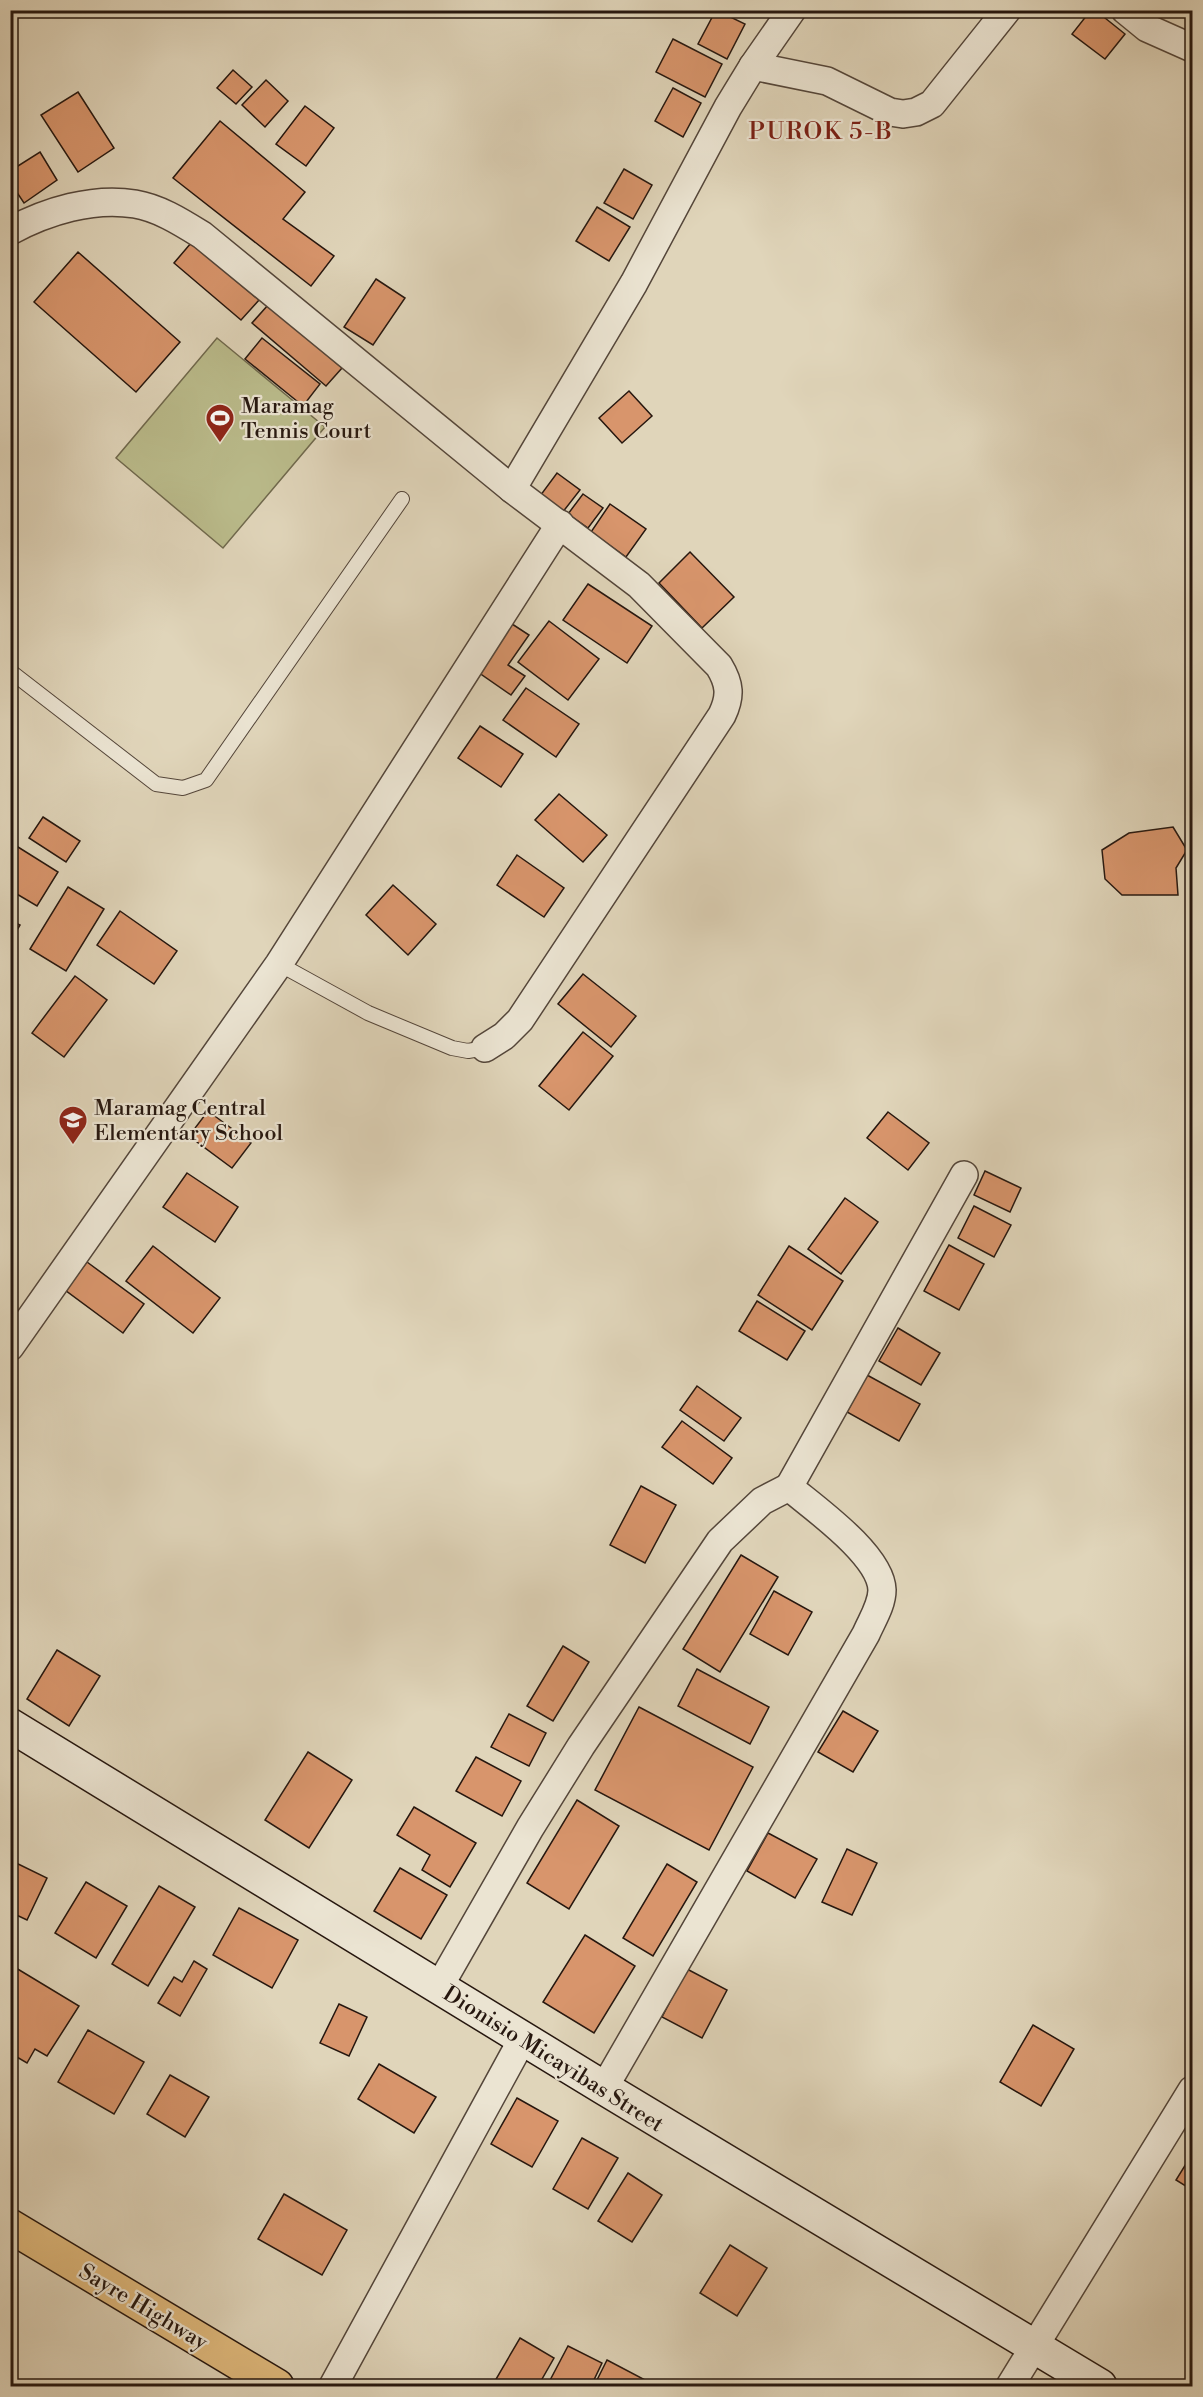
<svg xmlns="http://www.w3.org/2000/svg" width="1203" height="2397" viewBox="0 0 1203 2397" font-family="'Libre Bodoni',serif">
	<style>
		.green { fill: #babb8b; stroke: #70694d; stroke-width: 1.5 }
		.building { fill: #d8956c; stroke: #26170f; stroke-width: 1.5 }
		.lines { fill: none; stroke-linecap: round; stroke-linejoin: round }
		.lane-casing { stroke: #54463a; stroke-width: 16 }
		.street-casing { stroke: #54463a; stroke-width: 30 }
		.secondary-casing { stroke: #26170f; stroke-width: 36 }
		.highway-casing { stroke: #26170f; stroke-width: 36 }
		.lane { stroke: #ebe4d2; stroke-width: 14 }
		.street { stroke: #ebe4d2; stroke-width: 27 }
		.secondary { stroke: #ebe4d2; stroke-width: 33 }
		.highway { stroke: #e0ba7d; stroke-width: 33 }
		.labels { text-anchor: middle; stroke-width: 4.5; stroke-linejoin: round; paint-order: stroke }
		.poi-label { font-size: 22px; fill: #26170f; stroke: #ebe4d2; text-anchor: start }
		.street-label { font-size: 22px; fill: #26170f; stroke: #ebe4d2 }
		.neighbourhood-label { font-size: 24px; letter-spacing: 1.5px; fill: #7a1f14; stroke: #ebe4d2 }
	</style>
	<rect width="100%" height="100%" fill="#e0d5ba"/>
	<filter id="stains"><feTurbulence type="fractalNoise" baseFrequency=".00333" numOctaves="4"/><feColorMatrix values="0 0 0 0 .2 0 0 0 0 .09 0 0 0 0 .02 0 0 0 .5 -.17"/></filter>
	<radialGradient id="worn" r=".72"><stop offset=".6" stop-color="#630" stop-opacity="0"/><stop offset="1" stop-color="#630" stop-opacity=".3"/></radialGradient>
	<path class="green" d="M217 338 325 427 223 548 116 458Z"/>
	<g class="building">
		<path d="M716 10 745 24 727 59 698 44Z"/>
		<path d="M1091 10H1095L1125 34 1105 59 1072 34Z"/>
		<path d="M673 39 722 64 705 97 656 72Z"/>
		<path d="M233 70 252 87 236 104 217 88Z"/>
		<path d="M266 80 288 101 265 127 242 105Z"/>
		<path d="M673 88 701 103 683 137 655 121Z"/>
		<path d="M78 92 114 148 78 172 41 115Z"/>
		<path d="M305 106 334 128 306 166 276 144Z"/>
		<path d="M220 121 305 192 283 219 334 256 311 286 173 178Z"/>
		<path d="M40 152 57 180 24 203 10 182V171Z"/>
		<path d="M624 169 652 185 633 219 604 203Z"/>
		<path d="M597 207 630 227 609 261 576 241Z"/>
		<path d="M191 243 259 300 241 320 174 263Z"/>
		<path d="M78 252 180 342 136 392 34 302Z"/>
		<path d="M376 279 405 298 373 345 344 327Z"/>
		<path d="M268 305 342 368 326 386 252 323Z"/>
		<path d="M262 338 320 384 303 406 245 359Z"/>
		<path d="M629 391 652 416 622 443 599 418Z"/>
		<path d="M557 473 580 490 562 513 540 496Z"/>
		<path d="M583 494 603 508 588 528 568 514Z"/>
		<path d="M610 504 646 529 626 557 591 532Z"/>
		<path d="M690 552 734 597 702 628 659 583Z"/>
		<path d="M588 584 652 626 627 663 563 620Z"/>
		<path d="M549 621 599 659 568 700 518 662Z"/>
		<path d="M509 622 529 635 508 665 525 676 511 695 475 670Z"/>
		<path d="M526 688 579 724 556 757 503 720Z"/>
		<path d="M480 726 523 754 501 787 458 758Z"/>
		<path d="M559 794 607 835 583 862 535 820Z"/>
		<path d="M43 817 80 841 66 862 29 838Z"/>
		<path d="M1173 827 1187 850 1176 868 1178 895H1122L1105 879 1102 850 1129 833Z"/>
		<path d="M10 842 58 872 37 906 10 890Z"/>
		<path d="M517 855 564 888 544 917 497 885Z"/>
		<path d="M393 885 436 924 408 955 366 915Z"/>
		<path d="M68 887 104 909 66 971 30 949Z"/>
		<path d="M120 911 177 951 154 984 97 945Z"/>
		<path d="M10 920 20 925 10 942Z"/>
		<path d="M583 974 636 1016 611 1047 558 1004Z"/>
		<path d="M75 976 107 1000 64 1057 32 1033Z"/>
		<path d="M583 1032 613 1056 569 1110 539 1086Z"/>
		<path d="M208 1111 251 1143 232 1168 189 1136Z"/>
		<path d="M888 1112 929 1143 908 1170 867 1138Z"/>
		<path d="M985 1171 1021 1188 1010 1212 974 1195Z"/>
		<path d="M187 1173 238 1207 215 1242 163 1207Z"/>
		<path d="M845 1198 878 1222 841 1274 808 1249Z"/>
		<path d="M974 1206 1011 1225 994 1257 958 1238Z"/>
		<path d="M949 1245 984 1264 959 1310 924 1291Z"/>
		<path d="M153 1246 220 1298 193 1333 126 1281Z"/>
		<path d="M789 1246 843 1281 812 1330 758 1295Z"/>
		<path d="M87 1262 144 1304 123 1333 65 1290Z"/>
		<path d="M757 1301 805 1331 787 1360 739 1331Z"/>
		<path d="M898 1328 940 1353 921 1385 879 1361Z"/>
		<path d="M867 1375 920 1404 899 1441 847 1412Z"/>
		<path d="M697 1386 741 1418 724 1441 680 1410Z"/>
		<path d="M682 1421 732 1458 713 1484 662 1447Z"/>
		<path d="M641 1486 676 1505 645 1563 610 1545Z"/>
		<path d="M741 1555 778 1577 720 1672 683 1649Z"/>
		<path d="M774 1591 812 1612 788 1655 750 1634Z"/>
		<path d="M563 1646 589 1662 553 1721 527 1706Z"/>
		<path d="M57 1650 100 1676 69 1726 27 1699Z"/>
		<path d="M697 1669 769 1707 750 1744 678 1706Z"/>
		<path d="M639 1707 753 1767 709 1850 595 1790Z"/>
		<path d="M843 1711 878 1731 853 1772 818 1752Z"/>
		<path d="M509 1714 546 1733 529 1766 491 1747Z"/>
		<path d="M308 1752 352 1780 309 1848 265 1820Z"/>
		<path d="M476 1757 521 1781 502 1816 456 1791Z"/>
		<path d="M577 1800 619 1826 569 1909 527 1883Z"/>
		<path d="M414 1807 476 1843 450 1887 422 1870 430 1855 397 1835Z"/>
		<path d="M768 1833 817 1859 795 1898 747 1871Z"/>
		<path d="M847 1849 877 1863 852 1915 822 1902Z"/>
		<path d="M10 1860 47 1878 27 1920 10 1912Z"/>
		<path d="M667 1864 697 1882 653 1956 623 1938Z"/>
		<path d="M400 1868 447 1895 421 1939 374 1911Z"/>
		<path d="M86 1882 127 1906 96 1958 55 1933Z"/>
		<path d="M159 1886 195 1907 148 1986 112 1964Z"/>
		<path d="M239 1908 298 1940 272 1988 213 1955Z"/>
		<path d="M585 1935 635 1966 594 2033 543 2002Z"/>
		<path d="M194 1961 207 1969 180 2016 158 2003 174 1977 182 1982Z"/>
		<path d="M16 1968 79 2006 47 2056 35 2049 27 2063 10 2053V1977Z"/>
		<path d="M687 1969 727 1990 702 2038 662 2017Z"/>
		<path d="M339 2004 367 2017 349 2056 320 2043Z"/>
		<path d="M1033 2025 1074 2049 1041 2106 1000 2082Z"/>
		<path d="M88 2030 144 2062 114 2114 58 2082Z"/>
		<path d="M379 2064 436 2097 414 2133 358 2099Z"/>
		<path d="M170 2075 209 2097 185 2137 147 2114Z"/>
		<path d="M517 2098 558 2121 532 2167 491 2144Z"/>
		<path d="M582 2138 618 2158 588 2209 553 2189Z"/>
		<path d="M1189 2159 1192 2161V2190L1176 2180Z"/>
		<path d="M628 2173 662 2195 632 2242 598 2221Z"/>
		<path d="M284 2194 347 2230 322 2275 258 2239Z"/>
		<path d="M730 2245 767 2268 737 2316 700 2293Z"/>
		<path d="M520 2338 554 2358 538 2386H492Z"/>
		<path d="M568 2346 602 2363 591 2386H547Z"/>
		<path d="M607 2360 649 2382 647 2386H594Z"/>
	</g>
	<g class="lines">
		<g class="lane-casing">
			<g id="lane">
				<path d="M10 671 156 784 183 788 206 780 402 499"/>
				<path d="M279 964 368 1013 452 1048 468 1051 485 1048"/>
			</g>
		</g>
		<g class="street-casing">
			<g id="street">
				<path d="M1125 10 1147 28 1192 48"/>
				<path d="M753 66 827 81 890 112 903 114 916 112 932 104 1007 10"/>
				<path d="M10 231C47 211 93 197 135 204 159 208 181 222 202 235L512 489 639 585 719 666C730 684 731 696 722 715L520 1020 504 1036 485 1048"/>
				<path d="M512 489 634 283 728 107 753 66 792 10"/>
				<path d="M10 1347 279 964 560 524"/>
				<path d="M789 1487 964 1175"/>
				<path d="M439 1987 530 1828 581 1746 720 1541 762 1501 789 1487C814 1508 881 1555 882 1590 882 1605 872 1620 866 1634L604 2088"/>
				<path d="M333 2386 523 2038"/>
				<path d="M1010 2386 1192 2090"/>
			</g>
		</g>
		<g class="secondary-casing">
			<path id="secondary" d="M10 1725 604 2088 1100 2386"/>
		</g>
		<g class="highway-casing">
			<path id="highway" d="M10 2226 277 2386"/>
		</g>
		<use href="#lane" class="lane"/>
		<use href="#street" class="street"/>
		<use href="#secondary" class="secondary"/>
		<use href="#highway" class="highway"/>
	</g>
	<defs>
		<g id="stadium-pin" transform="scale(1.5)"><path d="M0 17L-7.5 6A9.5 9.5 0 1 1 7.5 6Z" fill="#8f2418" stroke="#ebe4d2"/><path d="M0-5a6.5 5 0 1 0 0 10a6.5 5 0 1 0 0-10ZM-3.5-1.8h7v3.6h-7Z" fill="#fff"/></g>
		<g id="school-pin" transform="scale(1.5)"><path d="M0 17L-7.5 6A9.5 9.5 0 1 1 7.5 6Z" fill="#8f2418" stroke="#ebe4d2"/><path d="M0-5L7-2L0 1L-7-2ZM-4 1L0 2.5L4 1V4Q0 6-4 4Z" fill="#fff"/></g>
	</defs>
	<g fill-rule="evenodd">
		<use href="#stadium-pin" x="220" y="418"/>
		<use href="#school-pin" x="73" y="1120"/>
	</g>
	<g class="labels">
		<g class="poi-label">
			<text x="241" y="413">Maramag<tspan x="241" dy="25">Tennis Court</tspan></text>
			<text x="94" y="1115">Maramag Central<tspan x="94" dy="25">Elementary School</tspan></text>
		</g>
		<g class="street-label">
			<text transform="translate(554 2058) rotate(32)" y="8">Dionisio Micayibas Street</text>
			<text transform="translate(144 2306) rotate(31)" y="8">Sayre Highway</text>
		</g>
		<g class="neighbourhood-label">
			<text x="821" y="139">PUROK 5-B</text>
		</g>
	</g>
	<rect width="1203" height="2397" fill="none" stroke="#e0d5ba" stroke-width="36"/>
	<rect x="12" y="12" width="1179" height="2373" fill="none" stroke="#26170f" stroke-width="3"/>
	<rect x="18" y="18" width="1167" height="2361" fill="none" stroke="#26170f" stroke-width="1.5"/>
	<rect width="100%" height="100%" filter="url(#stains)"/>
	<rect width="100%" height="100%" fill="url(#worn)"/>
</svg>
